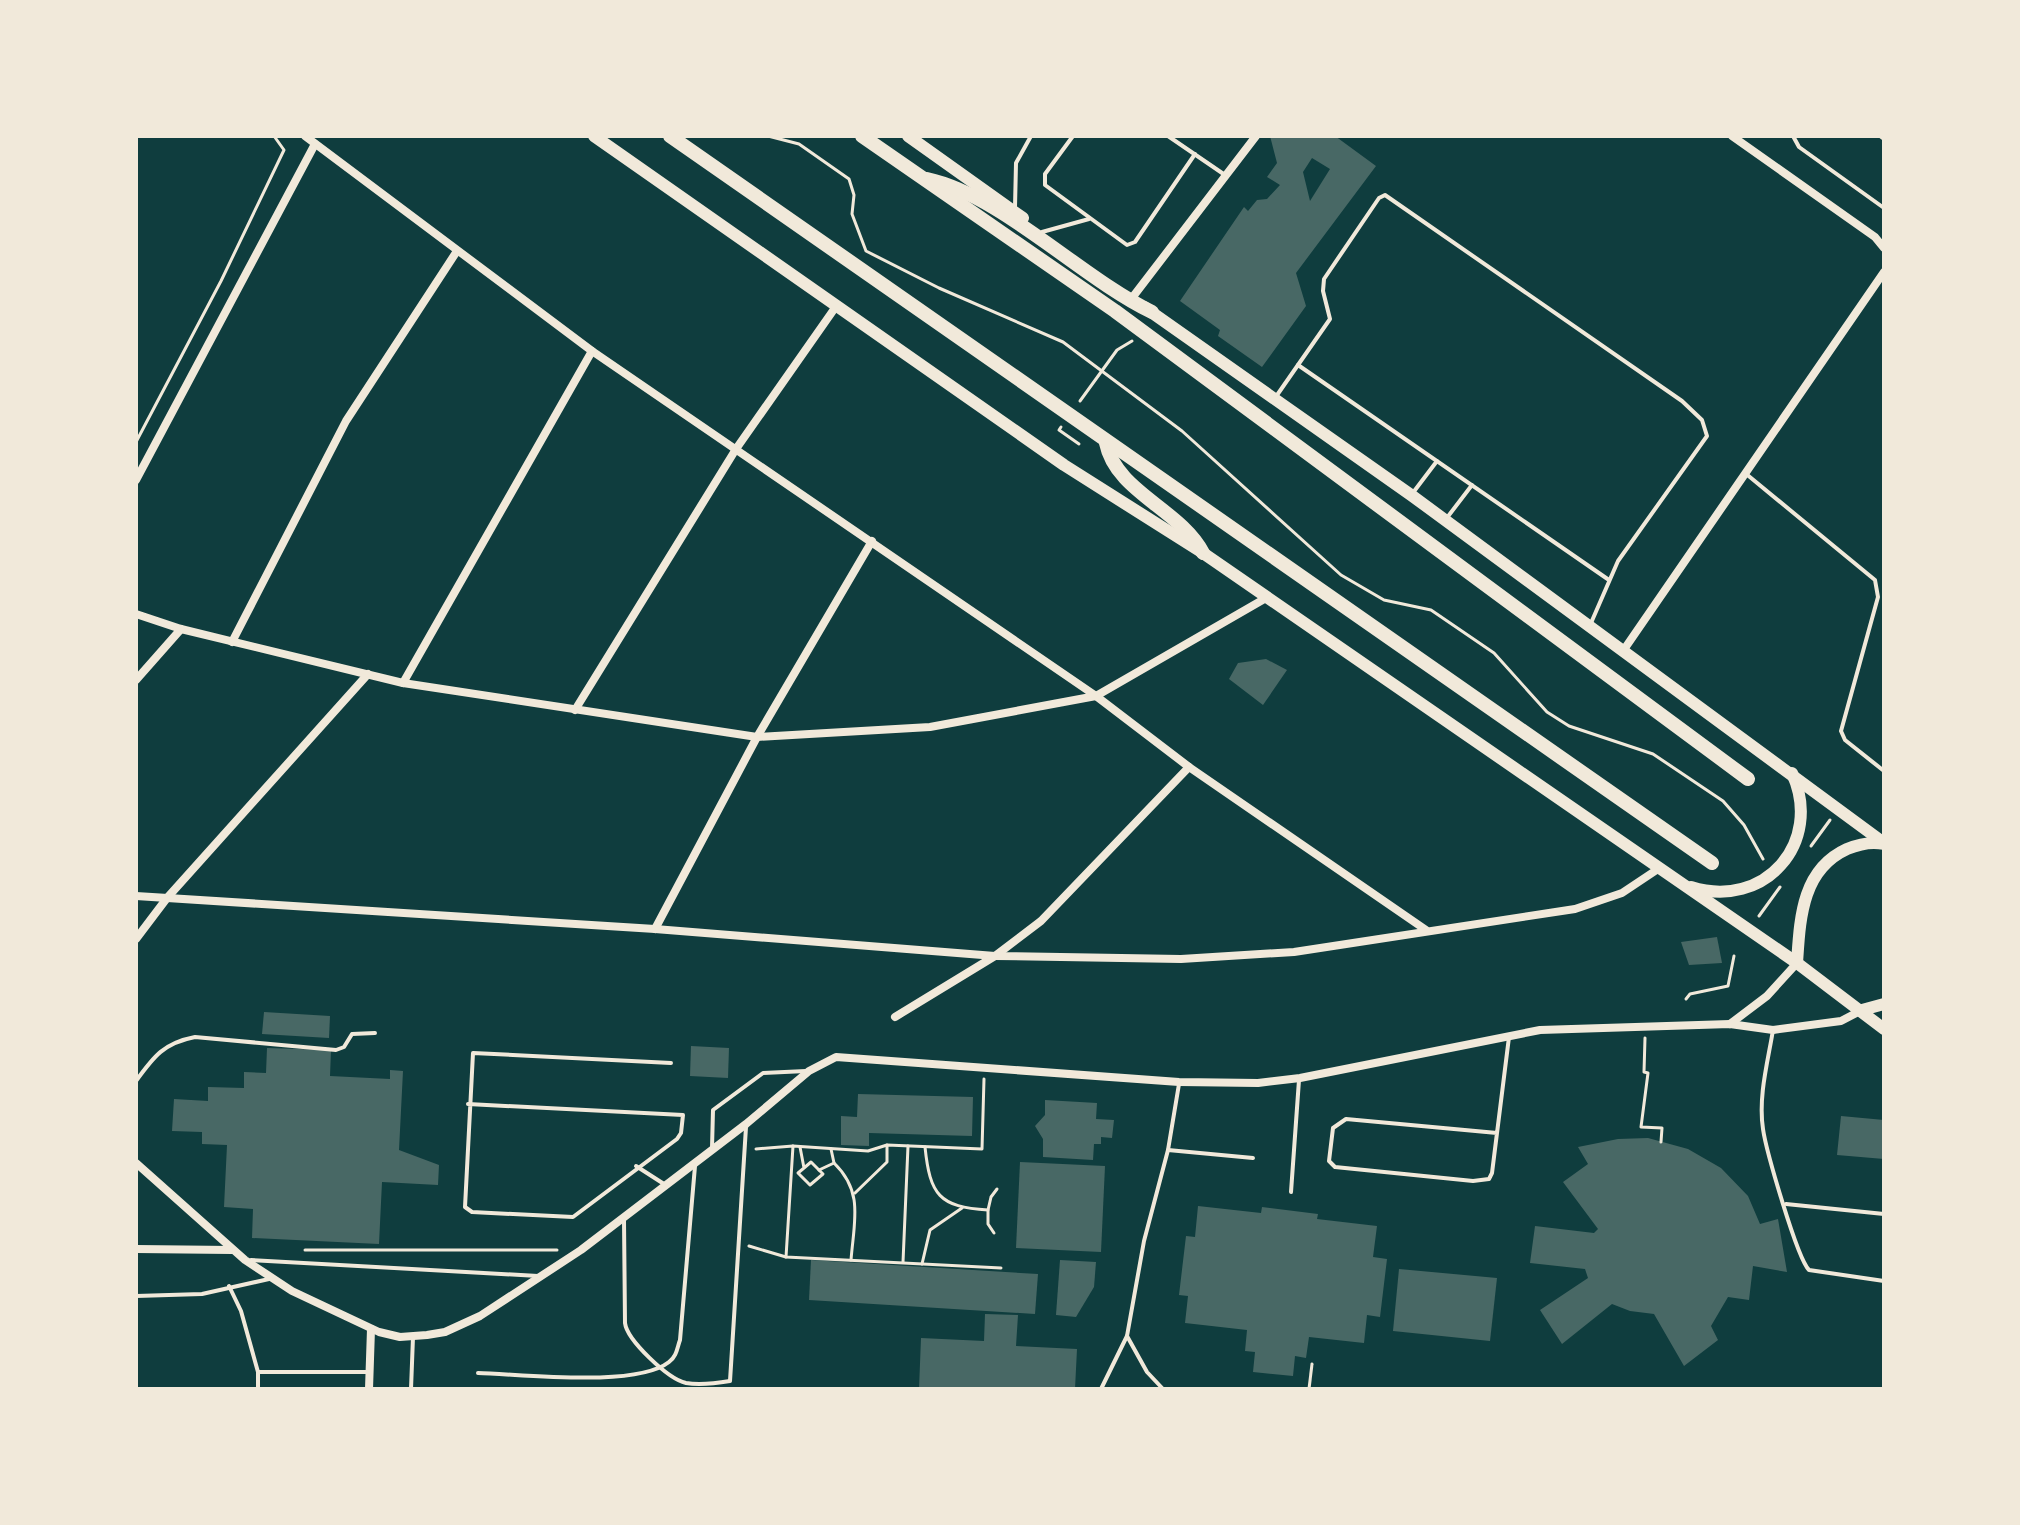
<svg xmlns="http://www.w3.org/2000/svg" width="2020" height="1525" viewBox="0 0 2020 1525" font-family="'Public Sans',sans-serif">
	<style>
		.building { fill: #486865; fill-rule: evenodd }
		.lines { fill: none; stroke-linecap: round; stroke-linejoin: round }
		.path { stroke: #f1e9da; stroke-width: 3 }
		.service { stroke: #f1e9da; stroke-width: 4 }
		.minor { stroke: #f1e9da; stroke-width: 8 }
		.secondary { stroke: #f1e9da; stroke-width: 12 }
		.trunk { stroke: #f1e9da; stroke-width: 14 }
	</style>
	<rect width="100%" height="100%" fill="#0f3d3e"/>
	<g class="building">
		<path d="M1270 136H1335L1376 166 1296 273 1306 306 1262 367 1218 336 1220 330 1180 301 1244 207 1248 211 1257 200 1267 199 1280 185 1267 177 1277 163ZM1312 158 1330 169 1310 201 1303 172Z"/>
		<path d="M1266 659 1287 670 1263 705 1229 679 1238 663Z"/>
		<path d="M1717 937 1722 963 1689 965 1681 942Z"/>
		<path d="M264 1012 330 1016 329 1038 262 1034Z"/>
		<path d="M691 1046 729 1048 728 1078 690 1076Z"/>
		<path d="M267 1048 331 1050 330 1076 390 1079V1070L403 1071 399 1150 439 1165 438 1185 382 1182 379 1244 252 1238 253 1209 224 1207 227 1145 202 1144V1132L172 1131 174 1099 208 1101V1087L244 1088V1072L266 1073Z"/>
		<path d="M858 1094 973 1097 972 1136 869 1133V1146L841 1145V1116L857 1117Z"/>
		<path d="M1045 1100 1097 1103 1096 1119 1114 1120 1112 1138 1101 1137V1144H1094L1093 1160 1043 1157V1139L1035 1126 1045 1115Z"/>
		<path d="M1841 1116 1884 1120V1159L1837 1155Z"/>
		<path d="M1648 1138 1688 1149 1721 1168 1748 1196 1760 1224 1778 1219 1787 1272 1753 1266 1749 1300 1728 1297 1711 1326 1718 1340 1684 1366 1654 1314 1630 1311 1612 1304 1562 1344 1540 1310 1588 1278 1585 1269 1530 1263 1535 1226 1594 1233 1598 1229 1563 1182 1588 1164 1578 1147 1618 1139Z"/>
		<path d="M1020 1162 1105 1166 1101 1252 1016 1248Z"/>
		<path d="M1198 1206 1261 1213 1262 1207 1318 1214 1317 1219 1377 1226 1373 1257 1387 1259 1380 1317 1367 1315 1364 1343 1309 1337 1306 1358 1295 1356 1293 1376 1253 1372 1255 1352 1245 1351 1247 1330 1185 1323 1188 1296 1179 1295 1186 1236 1195 1237Z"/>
		<path d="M811 1260 1038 1274 1035 1314 809 1300Z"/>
		<path d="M1060 1260 1096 1262 1094 1287 1076 1317 1056 1315Z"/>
		<path d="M1399 1269 1497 1278 1490 1341 1393 1331Z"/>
		<path d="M985 1314 1018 1315 1016 1346 1077 1349 1075 1389H919L921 1338 984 1341Z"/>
	</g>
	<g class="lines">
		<g class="path">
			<path d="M768 136 799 144 849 179 854 195 852 214 866 251 939 288 1063 342 1182 431 1341 575 1384 600 1431 610 1494 653 1547 712 1569 726 1653 754 1723 801 1744 825 1763 859"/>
			<path d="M1080 401 1117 350 1132 341"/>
			<path d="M1061 427 1059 430 1079 444"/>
			<path d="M136 442 221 281 284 150 274 136"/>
			<path d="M1811 846 1830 820"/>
			<path d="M1759 916 1780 887"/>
			<path d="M1686 999 1690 994 1728 986 1734 956"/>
			<path d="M1645 1038 1644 1072 1648 1073 1641 1127 1662 1128 1661 1142"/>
			<path d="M800 1147 804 1168 798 1173 810 1185 823 1174 811 1162 804 1168"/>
			<path d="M925 1147C930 1195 939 1207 988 1210L991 1197 997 1189"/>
			<path d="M756 1149 793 1146 868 1151 887 1145 982 1149 984 1079"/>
			<path d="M834 1163C864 1192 854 1221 851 1260"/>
			<path d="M819 1170 834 1163 831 1149"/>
			<path d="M855 1193 887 1162V1145"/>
			<path d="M988 1210V1224L994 1233"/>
			<path d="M749 1246 786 1257 1001 1268"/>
			<path d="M305 1250H557"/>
			<path d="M786 1257 793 1146"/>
			<path d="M903 1262 908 1146"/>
			<path d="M922 1264 930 1230 962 1208"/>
			<path d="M1309 1389 1312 1364"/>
		</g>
		<g class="service">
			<path d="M1073 136 1045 174V185L1127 245 1135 242 1195 154"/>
			<path d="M1168 136 1225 175"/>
			<path d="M1793 136 1799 147 1884 208"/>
			<path d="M1880 136 1884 139"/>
			<path d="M1015 207 1016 163 1031 136"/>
			<path d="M1042 232 1089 219"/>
			<path d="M1298 365 1609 580"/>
			<path d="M1275 398 1330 319 1323 291 1324 279 1379 198 1385 195 1682 401 1702 420 1707 436 1618 561 1591 623"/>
			<path d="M1745 473 1875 580 1878 597 1841 731 1845 740 1884 771"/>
			<path d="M1412 494 1437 461"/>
			<path d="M1446 519 1472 485"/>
			<path d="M1773 1030C1768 1061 1758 1097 1763 1129 1766 1150 1797 1258 1809 1270L1884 1281"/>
			<path d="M136 1081C154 1056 164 1043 195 1037L336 1050 344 1047 352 1034 375 1033"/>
			<path d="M1179 1084 1168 1150 1253 1158"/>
			<path d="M468 1104 683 1115 681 1133 677 1139 573 1217 472 1212 465 1207 473 1053 671 1063"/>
			<path d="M1497 1133 1346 1119 1333 1128 1329 1161 1335 1167 1473 1181 1489 1179 1492 1173 1509 1037"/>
			<path d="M712 1148 713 1110 763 1073 806 1071"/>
			<path d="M636 1166 664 1184"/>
			<path d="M1291 1192 1299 1080"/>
			<path d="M1786 1204 1884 1214"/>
			<path d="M624 1220 625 1323C627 1340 668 1379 686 1383 698 1385 718 1383 730 1381L746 1127"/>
			<path d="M251 1260 538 1276"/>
			<path d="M229 1286 241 1311 258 1372"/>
			<path d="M136 1296 202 1294 269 1279"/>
			<path d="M478 1373C522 1374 636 1388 669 1362 677 1356 677 1348 680 1340L695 1166"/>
			<path d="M258 1389V1372H368"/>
			<path d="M411 1389 413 1337"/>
			<path d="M1101 1389 1127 1336"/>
			<path d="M1163 1389 1147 1372 1127 1336 1144 1241 1168 1150"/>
		</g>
		<g class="minor">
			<path d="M305 136 592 351 1096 696 1189 767 1426 930"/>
			<path d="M1732 136 1875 237 1884 248"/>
			<path d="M1132 298 1256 136"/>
			<path d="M136 480 315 144"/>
			<path d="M136 614 181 629 403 683 757 737 930 727 1096 696 1266 598"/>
			<path d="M232 642 346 421 457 251"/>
			<path d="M1623 651 1884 272"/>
			<path d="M136 680 181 629"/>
			<path d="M403 683 592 351"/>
			<path d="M575 710 736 449 837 305"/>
			<path d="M136 896 655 929 995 956 1181 959 1294 952 1575 909 1622 893 1658 869"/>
			<path d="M655 929 757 737 872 541"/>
			<path d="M136 939 167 898 368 674"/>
			<path d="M895 1017 995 956 1041 921 1189 767"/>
			<path d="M1730 1024 1767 996 1797 963"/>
			<path d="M136 1163 245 1260 292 1291 379 1332 400 1337 427 1335 445 1332 480 1316 581 1250 746 1124 809 1071 836 1057 1179 1082 1258 1083 1300 1078 1540 1030 1730 1024 1773 1030 1841 1021 1862 1010"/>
			<path d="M136 1249 232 1250"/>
			<path d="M369 1389 371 1329"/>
		</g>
		<g class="secondary">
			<path d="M594 136 1064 465 1203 553 1797 963 1884 1029"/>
			<path d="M908 136 1023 218"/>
			<path d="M1144 307 1411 495 1884 843"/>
			<path d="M1691 887C1764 910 1824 843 1792 773"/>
			<path d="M1797 963C1800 920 1801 870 1847 849 1859 844 1871 841 1884 844"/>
			<path d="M1862 1010 1884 1004"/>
		</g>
		<g class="trunk">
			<path d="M670 136 1712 863"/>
			<path d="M862 136 1115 311 1748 779"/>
			<path d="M927 179C1001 195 1080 277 1152 312"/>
			<path d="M1106 443C1116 492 1180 509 1203 553"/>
		</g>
	</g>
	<rect width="2020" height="1525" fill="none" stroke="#f1e9da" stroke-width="276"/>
</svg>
